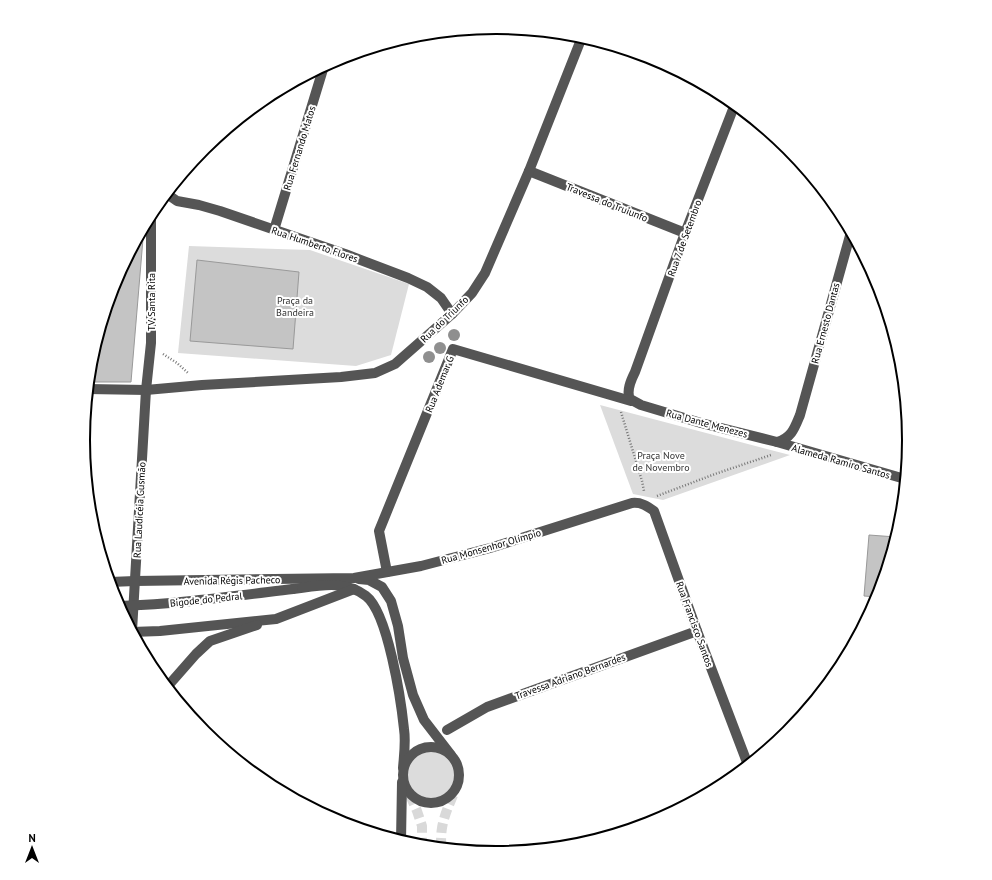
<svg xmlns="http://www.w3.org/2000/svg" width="992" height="880" viewBox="0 0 992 880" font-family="'PT Sans',sans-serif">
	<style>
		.green { fill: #dcdcdc }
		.building { fill: #c4c4c4; stroke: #999 }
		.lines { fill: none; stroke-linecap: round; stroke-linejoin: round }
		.minor-tunnel { stroke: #d9d9d9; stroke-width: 10; stroke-dasharray: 10 5; stroke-linecap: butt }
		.path { stroke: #777; stroke-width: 2.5; stroke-dasharray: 1 2; stroke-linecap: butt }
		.minor { stroke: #555; stroke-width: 10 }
		.minor-bridge { stroke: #555; stroke-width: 10 }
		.tree { fill: #8f8f8f }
		.labels { text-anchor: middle; stroke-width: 4; stroke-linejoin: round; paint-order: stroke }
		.street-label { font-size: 10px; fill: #000; stroke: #fff }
		.park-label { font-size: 10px; fill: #333; stroke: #fff }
		.rim { fill: none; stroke: #000; stroke-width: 2 }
	</style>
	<rect width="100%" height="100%" fill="#fff"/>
	<g class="green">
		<path d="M189 246 310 250 409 284 391 355 356 366 178 353Z"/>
		<path d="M600 405 790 455 663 500 633 494Z"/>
		<circle cx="431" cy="775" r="28"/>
	</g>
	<g class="building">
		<path d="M144 227 131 382H89L91 359 115 282Z"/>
		<path d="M197 260 299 272 293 349 190 341Z"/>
		<path d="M869 535 896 537 878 597 864 596Z"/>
	</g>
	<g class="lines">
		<g class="minor-tunnel">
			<path d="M410 795 417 811 422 826V846"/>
			<path d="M441 848C441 841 441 834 442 828 444 815 450 803 455 790"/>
		</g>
		<g class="path">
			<path d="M163 354 177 363 188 373"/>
			<path d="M621 412 642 481 644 491"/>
			<path d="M657 496 715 474 771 455"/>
		</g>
		<g class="minor">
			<path d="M735 104 685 233 635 372C631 380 626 391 630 399L641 405 701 423 777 442C792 438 795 427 800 415L851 232"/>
			<path d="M529 171 685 233"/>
			<path d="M167 194 177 201 199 205 220 211 345 254 408 278 427 287 441 298 452 314"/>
			<path d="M274 230 324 66"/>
			<path d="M88 389 146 390 202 385 341 377 375 373 395 364 452 314 472 293 485 273 529 171 582 37"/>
			<path d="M777 442 905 479"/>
			<path d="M387 572 379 531 453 349 631 401"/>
			<path d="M359 579 369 580 382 587 391 601 398 626 403 658 413 695 424 720 451 755"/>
			<path d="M110 582 135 581 354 578 421 566 490 548 632 503C641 502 647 506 654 511L697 631 748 765"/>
			<path d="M293 589C317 586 345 579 366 596 388 613 401 700 404 729 406 742 404 755 403 768"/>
			<path d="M132 631 146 390 151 343V214"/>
			<path d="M132 632 160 631 276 619 354 589"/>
			<path d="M167 687 196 654 210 641 257 625"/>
			<path d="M447 730 487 707 697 631"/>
			<circle cx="431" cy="775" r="28"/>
			<path d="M401 841 402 782"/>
		</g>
		<path class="minor-bridge" d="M119 606C177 604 235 596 293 589"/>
	</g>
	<g class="tree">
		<circle cx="454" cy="335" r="6"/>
		<circle cx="440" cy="348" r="6"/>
		<circle cx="429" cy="357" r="6"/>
	</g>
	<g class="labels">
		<g class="street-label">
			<text transform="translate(299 148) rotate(-73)" y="4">Rua Fernando Matos</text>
			<text transform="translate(607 202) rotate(22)" y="4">Travessa do Truiunfo</text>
			<text transform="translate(684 238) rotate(-70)" y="4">Rua 7 de Setembro</text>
			<text transform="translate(315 244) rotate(19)" y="4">Rua Humberto Flores</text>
			<text transform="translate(151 302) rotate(-90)" y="4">TV. Santa Rita</text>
			<text transform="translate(444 319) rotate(-44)" y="4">Rua do Triunfo</text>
			<text transform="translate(825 323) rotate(-75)" y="4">Rua Ernesto Dantas</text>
			<text transform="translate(439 384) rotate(-68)" y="4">Rua Ademar G</text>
			<text transform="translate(707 423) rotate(15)" y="4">Rua Dante Menezes</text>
			<text transform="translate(841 461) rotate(16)" y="4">Alameda Ramiro Santos</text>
			<text transform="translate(139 510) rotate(-87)" y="4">Rua Laudicéia Gusmão</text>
			<text transform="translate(491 546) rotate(-16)" y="4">Rua Monsenhor Olímpio</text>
			<text transform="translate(232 580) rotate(-1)" y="4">Avenida Régis Pacheco</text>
			<text transform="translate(206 599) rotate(-6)" y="4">Bigode do Pedral</text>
			<text transform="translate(695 624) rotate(70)" y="4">Rua Francisco Santos</text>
			<text transform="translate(570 676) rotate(-20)" y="4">Travessa Adriano Bernardes</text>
		</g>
		<g class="park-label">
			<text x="295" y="304">Praça da<tspan x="295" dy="12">Bandeira</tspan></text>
			<text x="661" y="459">Praça Nove<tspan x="661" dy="12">de Novembro</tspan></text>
		</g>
	</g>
	<path d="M0 0H992V880H0ZM90 440a406 406 0 1 1 812 0a406 406 0 1 1-812 0Z" fill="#fff" fill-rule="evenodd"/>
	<path class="rim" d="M90 440a406 406 0 1 1 812 0a406 406 0 1 1-812 0Z"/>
	<g transform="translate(32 848)" stroke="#ffffff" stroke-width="3" paint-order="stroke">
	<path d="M0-3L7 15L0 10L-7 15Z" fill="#000000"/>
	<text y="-6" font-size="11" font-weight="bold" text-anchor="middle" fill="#000000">N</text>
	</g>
</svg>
